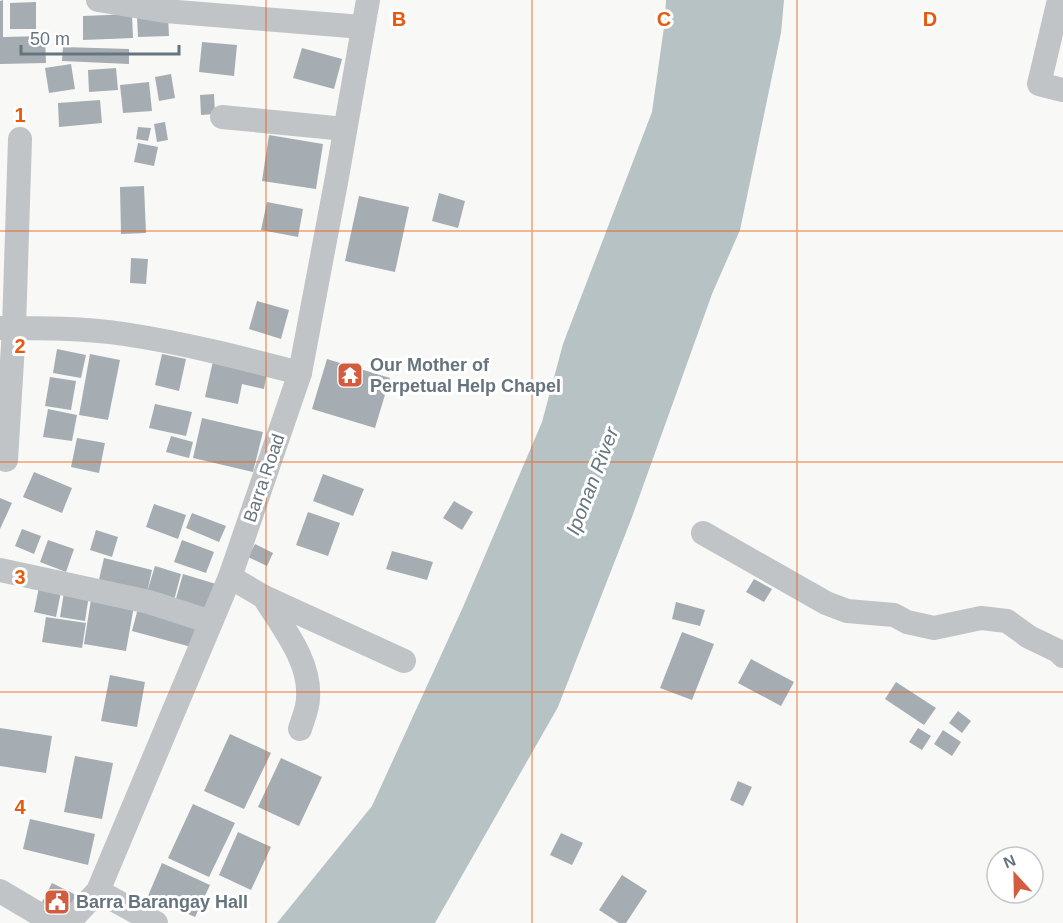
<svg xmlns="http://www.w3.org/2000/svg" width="1063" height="923" viewBox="0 0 1063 923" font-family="Helvetica,sans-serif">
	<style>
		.water { fill: #b7c2c5 }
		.building { fill: #a5adb2 }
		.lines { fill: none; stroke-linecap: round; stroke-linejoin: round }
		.minor { stroke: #c0c4c7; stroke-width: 24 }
		.grid { fill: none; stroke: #e8590c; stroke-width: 1.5; stroke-opacity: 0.55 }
		.labels { text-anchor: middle; stroke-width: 6; stroke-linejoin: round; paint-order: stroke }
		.poi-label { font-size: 18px; font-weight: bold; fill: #66747e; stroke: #fff; text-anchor: start }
		.street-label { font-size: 18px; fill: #66747e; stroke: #fff }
		.water-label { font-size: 20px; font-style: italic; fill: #67797f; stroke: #fff }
		.grid-label { font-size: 20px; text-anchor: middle; font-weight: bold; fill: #e8590c; stroke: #fff; stroke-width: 6; stroke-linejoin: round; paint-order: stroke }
	</style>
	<rect width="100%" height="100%" fill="#f8f8f6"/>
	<path class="water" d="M666 0H784L781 33 740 230 712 294 632 517 558 707 435 923H277L372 806 463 607 542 422 563 344 652 112 665 20Z"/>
	<g class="building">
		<path d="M3 0V37L45 36 46 63 0 64V1Z"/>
		<path d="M36 2V29H10V3Z"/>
		<path d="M132 14 133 38 83 40V16Z"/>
		<path d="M168 16 169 36 138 37 137 17Z"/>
		<path d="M202 42 237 45 234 76 199 72Z"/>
		<path d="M63 47 129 49V64L62 61Z"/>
		<path d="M302 48 342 59 334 89 293 78Z"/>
		<path d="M71 64 75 89 49 93 45 68Z"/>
		<path d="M116 68 118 90 89 92 88 70Z"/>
		<path d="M171 74 175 98 159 101 155 77Z"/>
		<path d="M149 82 152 111 123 113 120 85Z"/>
		<path d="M214 94 215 114 201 115 200 95Z"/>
		<path d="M100 100 102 123 59 127 58 103Z"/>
		<path d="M165 122 168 140 157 142 154 124Z"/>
		<path d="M138 127 151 128 148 141 136 139Z"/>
		<path d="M269 135 323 144 316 189 262 181Z"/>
		<path d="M138 143 158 147 154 166 134 162Z"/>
		<path d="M144 186 146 233 121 234 120 187Z"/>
		<path d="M439 193 465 201 458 228 432 221Z"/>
		<path d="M359 196 409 207 395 272 345 261Z"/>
		<path d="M267 202 303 209 298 237 261 230Z"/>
		<path d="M131 258 148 259 146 284 130 283Z"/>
		<path d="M257 301 289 310 281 339 249 329Z"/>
		<path d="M57 349 86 355 81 378 53 373Z"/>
		<path d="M90 354 120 360 108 420 79 415Z"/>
		<path d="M162 354 186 359 179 391 155 385Z"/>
		<path d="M327 359 390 378 375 428 312 409Z"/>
		<path d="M213 361 267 371 264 389 242 384 238 404 205 397Z"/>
		<path d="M50 377 76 381 71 410 45 406Z"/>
		<path d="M155 404 192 412 186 436 149 428Z"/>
		<path d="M48 409 77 415 72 441 43 437Z"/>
		<path d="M202 418 263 432 253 472 193 458Z"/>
		<path d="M171 436 193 442 189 458 166 452Z"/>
		<path d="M77 438 105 443 99 473 71 467Z"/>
		<path d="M34 472 72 488 62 513 23 497Z"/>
		<path d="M323 474 364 489 353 516 313 501Z"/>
		<path d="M0 498 12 503 0 529Z"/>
		<path d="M454 501 473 512 462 530 443 518Z"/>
		<path d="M154 504 186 515 178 539 146 527Z"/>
		<path d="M308 512 340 523 328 556 296 545Z"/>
		<path d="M192 513 226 526 219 542 186 528Z"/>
		<path d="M22 529 41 536 34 554 15 546Z"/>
		<path d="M96 530 118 537 112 557 90 550Z"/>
		<path d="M48 540 74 549 66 572 40 562Z"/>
		<path d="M182 540 214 552 206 573 174 562Z"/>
		<path d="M255 544 273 553 267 566 248 557Z"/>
		<path d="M392 551 433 562 427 580 386 569Z"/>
		<path d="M104 558 152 570 147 592 155 566 181 574 173 604 97 588Z"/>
		<path d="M183 574 216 584 207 611 175 602Z"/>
		<path d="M754 579 772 589 764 602 746 592Z"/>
		<path d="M39 587 61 592 56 617 34 612Z"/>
		<path d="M64 592 89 595 85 621 60 617Z"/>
		<path d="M91 599 134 606 126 651 84 644Z"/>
		<path d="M676 602 705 610 700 626 672 619Z"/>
		<path d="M138 608 201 624 195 648 132 631Z"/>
		<path d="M46 617 86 623 82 648 42 642Z"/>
		<path d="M682 632 714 644 692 700 660 688Z"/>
		<path d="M751 659 794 682 781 706 738 683Z"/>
		<path d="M110 675 145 682 137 727 101 721Z"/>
		<path d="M896 682 936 708 924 725 885 699Z"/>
		<path d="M958 711 971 721 962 733 949 723Z"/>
		<path d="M0 728 52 736 46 773 0 766Z"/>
		<path d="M918 728 931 736 922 750 909 742Z"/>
		<path d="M943 730 961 742 952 756 934 744Z"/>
		<path d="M230 734 271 753 244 809 204 791Z"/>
		<path d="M75 756 113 763 102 819 64 812Z"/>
		<path d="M281 758 322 777 299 826 258 807Z"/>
		<path d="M738 781 752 787 743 806 730 800Z"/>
		<path d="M193 804 235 823 209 877 168 858Z"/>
		<path d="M30 819 95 834 88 865 23 849Z"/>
		<path d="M238 832 271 847 251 890 219 875Z"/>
		<path d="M561 833 583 843 572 865 550 855Z"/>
		<path d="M162 863 210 885 195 917 148 896Z"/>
		<path d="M622 875 647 891 626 923H619L599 910Z"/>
		<path d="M52 883 76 895 63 920 39 908Z"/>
	</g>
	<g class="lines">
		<g class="minor">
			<path d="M98 0 165 11 362 27"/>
			<path d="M1059 0 1039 84 1063 90"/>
			<path d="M222 117 345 129"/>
			<path d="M0 328C41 328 84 328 124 334 184 343 242 358 300 373"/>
			<path d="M6 460 14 328 20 139"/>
			<path d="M703 533 826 603 847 611 894 615 907 622 934 628 981 618 1007 621 1029 637 1058 651 1063 656"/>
			<path d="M0 570 149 602 211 622"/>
			<path d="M230 577 264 597 404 661"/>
			<path d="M264 597C282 627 311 661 308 698 308 708 303 719 300 729"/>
			<path d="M0 891 54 923"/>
			<path d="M98 891 156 923"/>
			<path d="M68 923 98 891 230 577 300 373 337 177 368 0"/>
		</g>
	</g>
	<path class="grid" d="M266 0V923M532 0V923M797 0V923M0 231H1063M0 462H1063M0 692H1063"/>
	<defs>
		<g id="temple-square" transform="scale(1.35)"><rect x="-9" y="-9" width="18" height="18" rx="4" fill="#d25c3d" stroke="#fff"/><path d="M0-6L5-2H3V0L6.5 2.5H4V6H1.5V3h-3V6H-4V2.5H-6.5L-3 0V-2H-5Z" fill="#fff"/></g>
		<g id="civic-square" transform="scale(1.35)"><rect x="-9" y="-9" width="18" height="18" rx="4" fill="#d25c3d" stroke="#fff"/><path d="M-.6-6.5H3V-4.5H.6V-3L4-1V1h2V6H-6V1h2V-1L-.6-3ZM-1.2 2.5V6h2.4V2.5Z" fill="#fff"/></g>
	</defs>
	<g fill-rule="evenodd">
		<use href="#temple-square" x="350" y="375"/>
		<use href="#civic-square" x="57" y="902"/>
	</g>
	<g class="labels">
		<g class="poi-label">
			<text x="370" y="371">Our Mother of<tspan x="370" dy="21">Perpetual Help Chapel</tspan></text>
			<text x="76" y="908">Barra Barangay Hall</text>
		</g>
		<g class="street-label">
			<text transform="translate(264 478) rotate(-71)" y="6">Barra Road</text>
		</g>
		<g class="water-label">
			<text transform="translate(592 481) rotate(-69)" y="7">Iponan River</text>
		</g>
	</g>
	<g class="grid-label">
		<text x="399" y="26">B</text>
		<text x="664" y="26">C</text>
		<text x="930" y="26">D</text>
		<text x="20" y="122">1</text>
		<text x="20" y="353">2</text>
		<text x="20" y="584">3</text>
		<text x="20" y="814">4</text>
	</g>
	<g transform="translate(1015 875) rotate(338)"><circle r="28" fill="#ffffff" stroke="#c2c7cb" stroke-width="1.5"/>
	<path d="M0-4.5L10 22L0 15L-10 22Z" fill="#d25c3d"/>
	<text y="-9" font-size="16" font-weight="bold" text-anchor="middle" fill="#66747e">N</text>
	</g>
	<path d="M21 45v9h158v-9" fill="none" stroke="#66747e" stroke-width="3"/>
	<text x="30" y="45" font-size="18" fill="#66747e" stroke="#ffffff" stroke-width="4.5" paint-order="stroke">50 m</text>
</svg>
